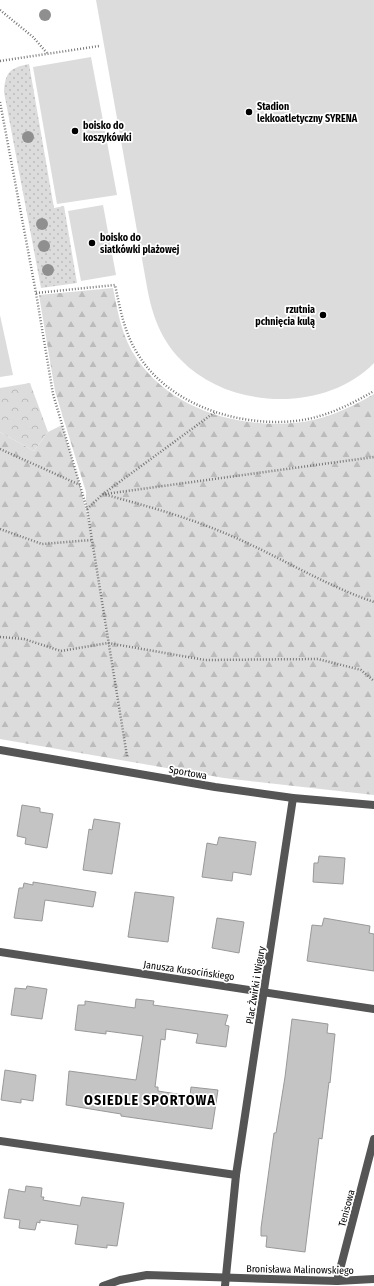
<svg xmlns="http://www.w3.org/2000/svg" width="374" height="1286" viewBox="0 0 374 1286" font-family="'Fira Sans Condensed',sans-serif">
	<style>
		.grass { fill: url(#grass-dots) }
		.forest { fill: url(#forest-firs) }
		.park { fill: url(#park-crowns) }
		.pitch { fill: #dcdcdc }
		.building { fill: #c4c4c4; stroke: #999 }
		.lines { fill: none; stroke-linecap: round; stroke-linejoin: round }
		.path { stroke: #777; stroke-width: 2.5; stroke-dasharray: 1 2; stroke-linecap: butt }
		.minor { stroke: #555; stroke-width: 8 }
		.tertiary { stroke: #555; stroke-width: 8 }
		.tree { fill: #8f8f8f }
		.poi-dot { fill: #000; stroke: #fff; stroke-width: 1.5 }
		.labels { text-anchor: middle; stroke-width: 3.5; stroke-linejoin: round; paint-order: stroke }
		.poi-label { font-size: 10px; font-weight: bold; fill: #000; stroke: #fff; text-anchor: start }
		.street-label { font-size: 10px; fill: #000; stroke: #fff }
		.district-label { font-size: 14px; font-weight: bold; letter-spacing: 1px; fill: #000; stroke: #fff }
	</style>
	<defs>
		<pattern id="grass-dots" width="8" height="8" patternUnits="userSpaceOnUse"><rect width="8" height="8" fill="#dcdcdc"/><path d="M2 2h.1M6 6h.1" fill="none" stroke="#bbb" stroke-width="1.8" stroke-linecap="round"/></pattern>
		<pattern id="forest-firs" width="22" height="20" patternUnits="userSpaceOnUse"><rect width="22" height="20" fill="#dcdcdc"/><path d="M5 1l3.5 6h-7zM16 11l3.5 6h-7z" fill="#bbb"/></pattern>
		<pattern id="park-crowns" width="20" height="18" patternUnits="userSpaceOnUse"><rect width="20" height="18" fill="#dcdcdc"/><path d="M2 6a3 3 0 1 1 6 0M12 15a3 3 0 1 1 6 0" fill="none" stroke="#bbb"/></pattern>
	</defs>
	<rect width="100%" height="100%" fill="#fff"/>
	<path class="grass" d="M29 64 54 208 64 206 77 283 41 288 4 92C5 72 10 68 29 64Z"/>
	<path class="forest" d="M113 288C118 313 122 338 137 359 171 409 237 428 294 423 323 421 350 408 374 394V795L224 778 0 739V432L34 451 48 432 62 425 80 485 90 528 86 504V492L55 391 39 295Z"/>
	<path class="park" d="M30 383 48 432 34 451 0 432V388Z"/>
	<g class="pitch">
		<path d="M96 0H374V363C326 413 229 410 181 360 161 340 152 315 147 287Z"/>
		<path d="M91 57 117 195 57 204 33 67Z"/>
		<path d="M103 205 116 275 81 281 68 211Z"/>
		<path d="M0 315 13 375 0 377Z"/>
	</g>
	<g class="building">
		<path d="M22 805 40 808V812L53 814 47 848 25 844 26 838 17 836Z"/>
		<path d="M94 819 120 823 112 874 83 870 89 829 92 830Z"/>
		<path d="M219 837 256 842 251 875 233 872 232 881 202 877 207 843 217 845Z"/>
		<path d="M319 856 345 858 343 884 313 882 314 863H318Z"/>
		<path d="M33 882 96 892 93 907 45 900 42 921 14 918 19 888H23L24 883 33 885Z"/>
		<path d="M135 892 174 897 168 942 128 937Z"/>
		<path d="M217 918 244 922 239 953 212 948Z"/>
		<path d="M324 918 370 926 369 933 374 934V971L307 961 312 925 322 926Z"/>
		<path d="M27 986 47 989 42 1019 11 1015 15 988 26 989Z"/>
		<path d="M136 999 154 1001 153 1005 228 1015 225 1025 229 1026 226 1047 196 1043 198 1034 166 1029 165 1040 161 1039 155 1087H158V1091L190 1096 191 1087 218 1090 212 1129 121 1116V1114L66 1105 69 1071 136 1080 143 1036 106 1031V1034L75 1030 78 1005H85V1001L135 1008Z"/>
		<path d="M292 1019 328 1024 327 1033 335 1034 330 1083 329 1082 322 1139 319 1138 305 1252 266 1247 267 1236H261V1228L274 1133H276L285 1077Z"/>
		<path d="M5 1070 36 1075 33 1101 21 1099V1103L1 1100Z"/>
		<path d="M26 1186 42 1188 41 1197H44L43 1200 80 1206 82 1197 124 1203 117 1246 107 1245V1248L75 1244 78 1225 40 1220V1223L37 1222 35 1230 19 1228 20 1220 4 1218 9 1189 25 1192Z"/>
	</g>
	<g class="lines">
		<g class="path">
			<path d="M0 10 33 37 47 53"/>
			<path d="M0 61 99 46"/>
			<path d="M0 102 36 293 53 394 87 509 127 756"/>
			<path d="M36 293 115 285C120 308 124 331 136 351 166 404 237 427 295 421 324 418 350 405 374 391"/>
			<path d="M0 449 80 485"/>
			<path d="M103 494C143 505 184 516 222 532 274 553 321 584 374 602"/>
			<path d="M105 494 374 457"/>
			<path d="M87 509 103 494 215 412"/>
			<path d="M0 529 42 544 92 540"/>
			<path d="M0 637 24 639 61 651 108 643 205 660 318 659 361 670 374 681"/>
		</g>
		<g class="minor">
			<path d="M0 952 374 1009"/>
			<path d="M0 1141 236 1175"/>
			<path d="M337 1281 374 1139"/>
			<path d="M103 1286 120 1280 147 1275 337 1281 374 1279"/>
			<path d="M225 1286 236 1175 293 798"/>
		</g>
		<path class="tertiary" d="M0 750 215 787 293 798 374 805"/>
	</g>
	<g class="tree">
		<circle cx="45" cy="15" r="6"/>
		<circle cx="28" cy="137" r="6"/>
		<circle cx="42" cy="224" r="6"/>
		<circle cx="44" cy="246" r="6"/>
		<circle cx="48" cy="270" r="6"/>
	</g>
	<g class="poi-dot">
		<circle cx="249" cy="112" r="4"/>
		<circle cx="75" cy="131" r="4"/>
		<circle cx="92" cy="243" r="4"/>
		<circle cx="323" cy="315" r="4"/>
	</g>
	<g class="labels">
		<g class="poi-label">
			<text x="257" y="110">Stadion<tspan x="257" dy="12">lekkoatletyczny SYRENA</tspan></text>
			<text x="83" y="129">boisko do<tspan x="83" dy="12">koszykówki</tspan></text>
			<text x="100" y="241">boisko do<tspan x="100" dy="12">siatkówki plażowej</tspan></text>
			<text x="315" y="313" text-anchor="end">rzutnia<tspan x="315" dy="12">pchnięcia kulą</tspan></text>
		</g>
		<g class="street-label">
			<text transform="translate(188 772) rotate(10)" y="4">Sportowa</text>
			<text transform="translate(189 970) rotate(8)" y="4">Janusza Kusocińskiego</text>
			<text transform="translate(255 985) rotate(-81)" y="4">Plac Żwirki i Wigury</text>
			<text transform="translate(346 1208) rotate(-75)" y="4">Tenisowa</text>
			<text transform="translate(300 1269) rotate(1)" y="4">Bronisława Malinowskiego</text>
		</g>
		<g class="district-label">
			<text x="150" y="1105">OSIEDLE SPORTOWA</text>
		</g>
	</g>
</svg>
